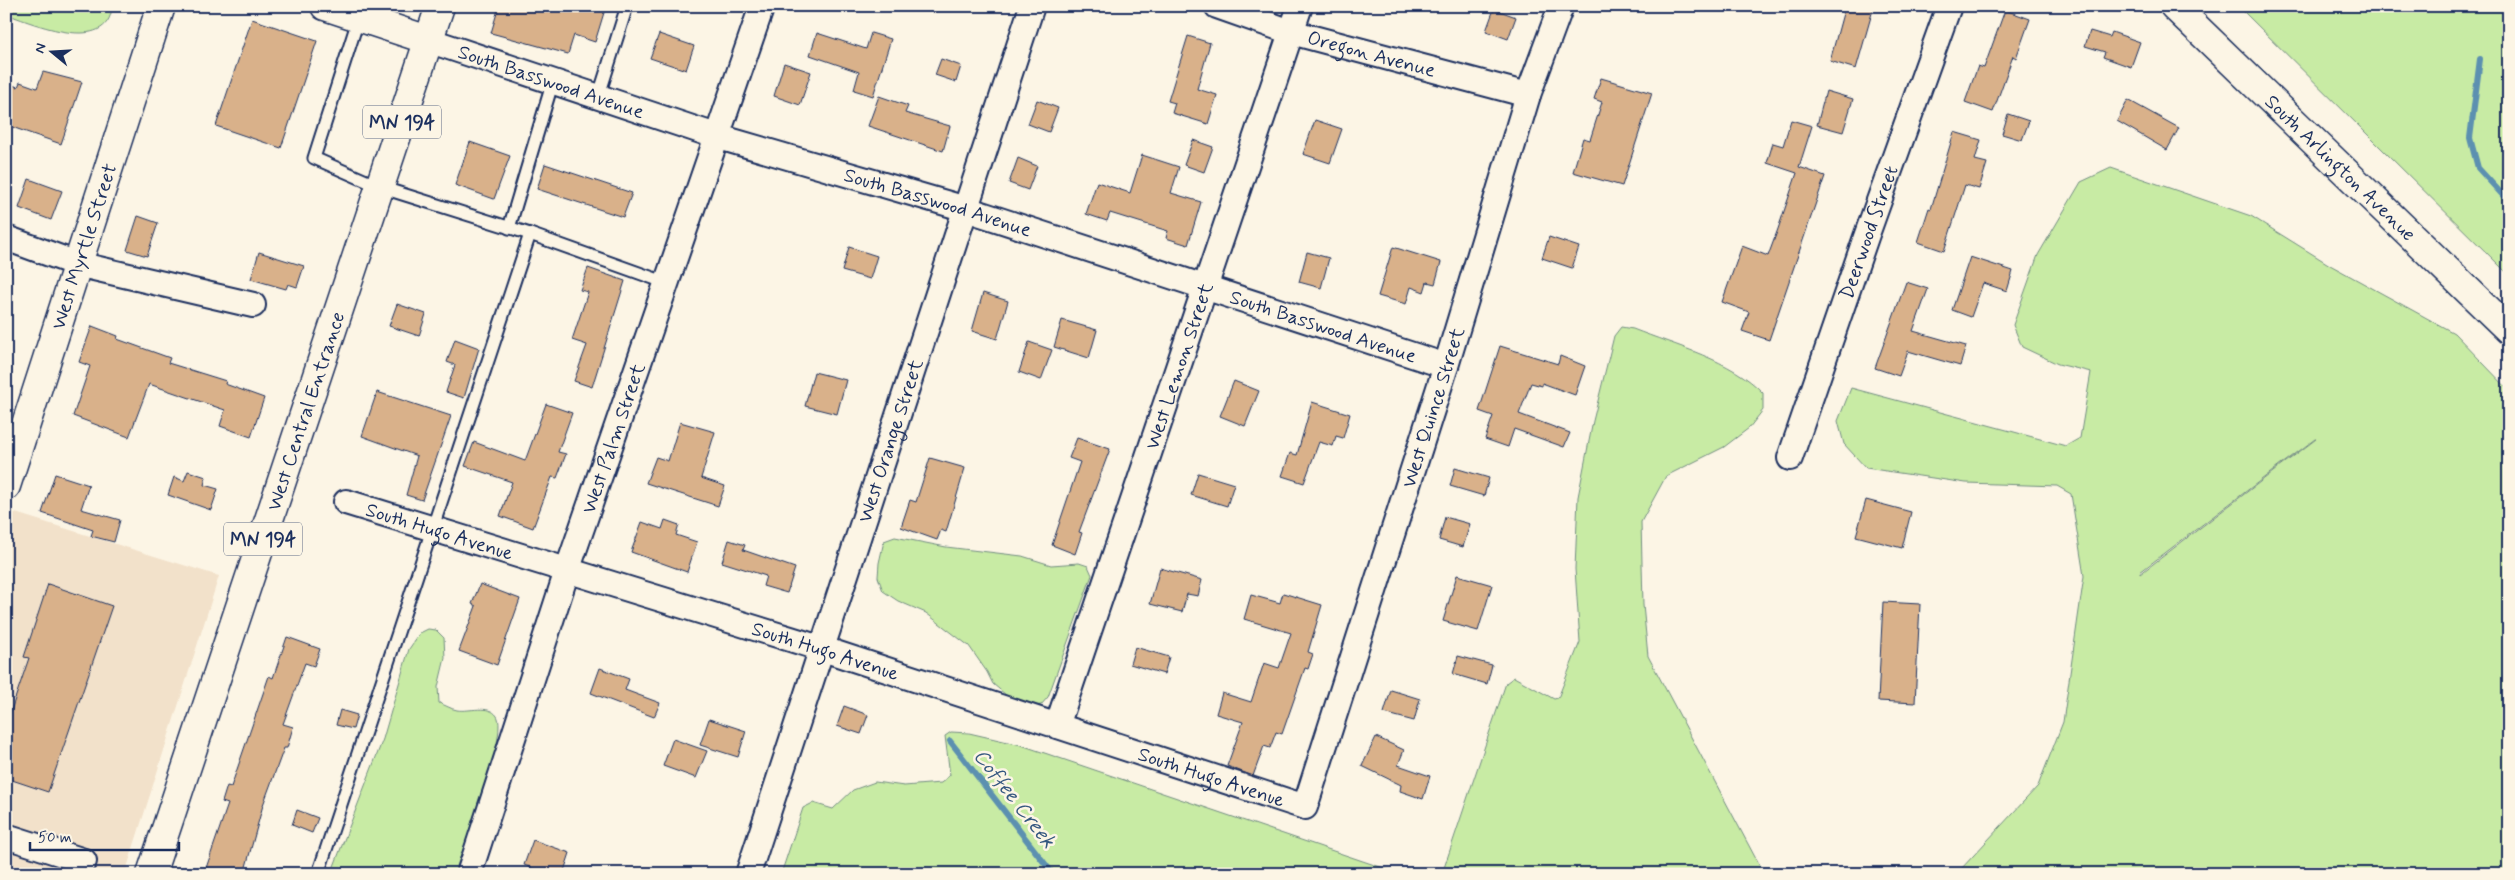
<svg xmlns="http://www.w3.org/2000/svg" width="2515" height="880" viewBox="0 0 2515 880" font-family="Mynerve,sans-serif">
	<style>
		.built { fill: #f2e1ca }
		.green { fill: #c8eba4; stroke: #728d81; fill-rule: evenodd }
		.lines { fill: none; stroke-linecap: round; stroke-linejoin: round }
		.stream { stroke: #5b90b0; stroke-width: 6 }
		.building { fill: #d9b18a; stroke: #1b2f5e }
		.service-casing { stroke: #1b2f5e; stroke-width: 15 }
		.minor-casing { stroke: #1b2f5e; stroke-width: 28 }
		.tertiary-casing { stroke: #1b2f5e; stroke-width: 31 }
		.secondary-casing { stroke: #1b2f5e; stroke-width: 31 }
		.trunk-casing { stroke: #1b2f5e; stroke-width: 31 }
		.service { stroke: #fcf5e5; stroke-width: 11 }
		.minor { stroke: #fcf5e5; stroke-width: 24 }
		.tertiary { stroke: #fcf5e5; stroke-width: 28 }
		.secondary { stroke: #fcf5e5; stroke-width: 28 }
		.trunk { stroke: #fcf5e5; stroke-width: 28 }
		.labels { text-anchor: middle; stroke-width: 5; stroke-linejoin: round; paint-order: stroke }
		.shield { fill: #fcf5e5; stroke: #5e6a86; stroke-width: 1 }
		.shield-label { font-size: 19px; font-weight: bold; fill: #1b2f5e }
		.street-label { font-size: 20px; fill: #1b2f5e; stroke: #fcf5e5 }
		.water-label { font-size: 21px; font-style: italic; fill: #365880; stroke: #fcf5e5 }
	</style>
	<rect width="100%" height="100%" fill="#fcf5e5"/>
	<filter id="ink" filterUnits="userSpaceOnUse"><feTurbulence type="fractalNoise" baseFrequency=".02" numOctaves="2"/><feDisplacementMap in="SourceGraphic" scale="10" xChannelSelector="R" yChannelSelector="G"/><feConvolveMatrix kernelMatrix="1 2 1 2 8 2 1 2 1" color-interpolation-filters="sRGB"/></filter>
	<g filter="url(#ink)">
		<path class="built" d="M9 511 219 576 125 874H6V519Z"/>
		<g class="green">
			<path d="M6 6H112C109 56 32 23 6 14Z"/>
			<path d="M2238 6H2509V275Z"/>
			<path d="M2111 168 2251 216 2330 265 2454 333 2509 390V874H1947L1961 869 2038 786 2063 722 2084 576 2071 494 2057 486 1966 483 1866 468 1844 444 1838 421 1851 388 2066 446 2080 438 2091 372 2058 364 2022 347 2013 325 2038 255 2081 182ZM2315 439H2316L2140 574V572Z"/>
			<path d="M1621 327 1633 329C1676 346 1732 360 1763 393V410L1749 428 1724 447 1666 476 1641 522 1643 605 1648 656 1764 874H1442L1506 683 1514 677 1554 699 1558 698 1580 642 1575 569 1578 497 1593 421 1614 336Z"/>
			<path d="M895 537 946 547 1022 556 1051 565 1079 563 1088 566 1092 575 1048 697 1041 705 1029 707 1006 695 993 684 987 672 969 646 926 613 898 601 883 591 878 577 879 563 884 541Z"/>
			<path d="M428 629 436 630 444 638 445 658 438 687 439 703C445 705 451 709 457 710 469 712 489 704 497 716 509 734 463 849 454 874H331L383 739 409 649 420 633Z"/>
			<path d="M951 732 969 733 1021 745 1401 874H781L803 808 813 803 833 809 853 790 875 782 904 786 941 783 950 775 945 736Z"/>
		</g>
		<g class="lines">
			<g class="stream">
				<path d="M2480 59 2470 138 2478 168 2509 202"/>
				<path d="M950 741 1053 874"/>
			</g>
		</g>
		<g class="building">
			<path d="M499 6H606L595 42 574 35 568 54 491 33Z"/>
			<path d="M1845 6H1874L1856 69 1830 61Z"/>
			<path d="M1494 9 1516 17 1508 39 1486 31Z"/>
			<path d="M2005 10 2030 19 2016 58 2013 56 1993 112 1965 102 1978 66 1984 68Z"/>
			<path d="M252 19 317 41 281 148 216 126Z"/>
			<path d="M2090 31 2110 37 2112 32 2140 42 2131 67 2103 57 2105 52 2085 46Z"/>
			<path d="M817 33 866 49 871 33 891 39 873 96 854 90 859 72 810 55Z"/>
			<path d="M659 34 694 46 686 70 650 58Z"/>
			<path d="M1188 36 1210 43 1197 89 1217 95 1208 124 1172 113 1175 103 1168 101Z"/>
			<path d="M941 59 961 66 956 82 935 75Z"/>
			<path d="M784 63 811 72 800 105 774 96Z"/>
			<path d="M43 72 82 82 61 144 6 125V83L18 87 20 82 37 88Z"/>
			<path d="M1601 78 1652 93 1622 186 1573 172 1583 138 1590 140 1602 102 1594 99Z"/>
			<path d="M1826 91 1853 99 1843 132 1817 125Z"/>
			<path d="M879 96 908 106 905 113 950 126 943 151 868 126Z"/>
			<path d="M1037 100 1058 108 1049 132 1028 124Z"/>
			<path d="M2128 100 2179 128 2167 150 2117 121Z"/>
			<path d="M2008 114 2029 121 2022 140 2002 134Z"/>
			<path d="M1315 120 1342 129 1330 163 1303 154Z"/>
			<path d="M1791 120 1812 126 1799 167 1825 176 1769 340 1742 331 1749 312 1722 302 1742 246 1768 256 1778 229 1797 173 1767 163 1773 143 1783 146Z"/>
			<path d="M1954 132 1981 140 1975 160 1987 163 1979 189 1965 185 1944 251 1918 242 1929 208 1931 209Z"/>
			<path d="M1193 140 1213 147 1204 172 1184 165Z"/>
			<path d="M470 142 510 156 494 199 455 185Z"/>
			<path d="M1142 155 1179 167 1171 193 1201 202 1188 245 1166 238 1168 231 1110 213 1107 221 1086 214 1097 182 1130 193Z"/>
			<path d="M1018 158 1037 166 1028 190 1009 183Z"/>
			<path d="M545 164 632 193 623 217 537 189Z"/>
			<path d="M29 179 62 191 51 220 19 208Z"/>
			<path d="M138 216 158 223 147 256 127 250Z"/>
			<path d="M1549 237 1579 247 1572 268 1542 258Z"/>
			<path d="M849 247 877 256 870 279 842 271Z"/>
			<path d="M1393 247 1441 262 1435 284 1427 282 1424 292 1411 287 1406 304 1378 296Z"/>
			<path d="M259 252 304 266 297 287 288 284 286 289 251 279Z"/>
			<path d="M1307 252 1329 258 1321 288 1299 282Z"/>
			<path d="M1970 257 2013 271 2007 291 1983 283 1971 317 1952 310Z"/>
			<path d="M588 268 625 281 592 387 574 381 587 345 572 340 588 292 580 290Z"/>
			<path d="M1906 282 1928 289 1913 331 1966 346 1960 366 1908 351 1899 376 1875 368Z"/>
			<path d="M983 293 1008 301 997 339 972 331Z"/>
			<path d="M397 304 426 314 419 336 389 326Z"/>
			<path d="M1062 320 1097 330 1089 358 1054 347Z"/>
			<path d="M92 326 118 336 117 339 170 358 168 363 226 381 225 384 264 398 251 437 220 426 225 410 149 384 129 437 73 416 90 366 79 362Z"/>
			<path d="M455 339 479 348 464 398 446 392 455 365 447 362Z"/>
			<path d="M1029 342 1052 350 1041 380 1019 372Z"/>
			<path d="M1500 346 1558 364 1560 356 1585 366 1575 395 1542 383V386L1531 383 1519 414 1570 433 1564 447 1514 429 1508 447 1485 439 1493 416 1479 411Z"/>
			<path d="M814 372 846 380 837 414 805 406Z"/>
			<path d="M1234 381 1259 391 1245 426 1220 416Z"/>
			<path d="M377 392 451 416 422 500 406 495 417 456 362 436Z"/>
			<path d="M1312 402 1350 414 1343 438 1336 436 1333 446 1319 442 1304 483 1282 476 1290 453 1297 455Z"/>
			<path d="M546 404 572 413 558 452 566 454 557 478 552 477 533 528 500 516 512 482 465 466 474 442 525 461Z"/>
			<path d="M680 422 715 432 701 478 725 486 718 506 646 483 656 457 668 461Z"/>
			<path d="M1077 438 1110 449 1079 532 1082 533 1075 554 1052 545 1080 462 1069 458Z"/>
			<path d="M930 458 965 468 946 532 941 530 937 540 901 527 910 500 916 502Z"/>
			<path d="M1455 468 1489 478 1484 496 1450 486Z"/>
			<path d="M188 471 206 477 204 485 218 489 211 510 168 495 174 477 184 481Z"/>
			<path d="M1198 473 1234 484 1227 506 1191 495Z"/>
			<path d="M55 474 89 485 81 509 120 520 114 542 91 536 93 530 42 513Z"/>
			<path d="M1866 500 1911 512 1902 548 1856 536Z"/>
			<path d="M1445 517 1470 524 1463 547 1439 540Z"/>
			<path d="M665 520 679 525 676 535 697 542 687 572 631 552 642 522 662 529Z"/>
			<path d="M729 540 745 545 743 550 795 568 787 593 763 586 766 576 722 562Z"/>
			<path d="M1160 568 1202 580 1198 596 1187 594 1182 612 1150 604Z"/>
			<path d="M1457 575 1492 585 1478 631 1443 621Z"/>
			<path d="M48 584 112 606 48 792 6 778V725L29 658 24 657Z"/>
			<path d="M480 584 520 599 497 665 459 651 476 606 472 604Z"/>
			<path d="M1283 593 1322 605 1308 652 1313 654 1308 669 1305 668 1282 734 1276 732 1270 748 1264 746 1253 776 1227 766 1243 722 1216 714 1222 693 1251 702 1264 663 1279 668 1291 633 1244 619 1251 595 1280 603Z"/>
			<path d="M1883 602 1920 604 1915 703 1878 701Z"/>
			<path d="M287 637 320 649 314 666 305 663 283 724 293 727 287 748H284L263 805 244 874H204L228 804 222 802 227 786 231 787 269 676 273 678Z"/>
			<path d="M1135 647 1169 657 1164 674 1130 664Z"/>
			<path d="M1458 656 1492 665 1487 684 1453 674Z"/>
			<path d="M600 668 629 679 625 690 660 703 654 717 591 693Z"/>
			<path d="M1391 690 1420 699 1414 721 1384 713Z"/>
			<path d="M844 706 868 715 861 734 837 726Z"/>
			<path d="M340 710 357 715 353 729 336 725Z"/>
			<path d="M709 719 746 731 738 757 700 745Z"/>
			<path d="M1376 737 1404 750 1398 765 1430 776 1423 799 1400 791 1401 785 1362 766Z"/>
			<path d="M673 739 707 751 696 778 663 766Z"/>
			<path d="M297 810 318 818 312 833 292 825Z"/>
			<path d="M533 840 570 853 563 874H548L524 865Z"/>
		</g>
		<g class="lines">
			<g class="service-casing">
				<g id="service">
					<path d="M359 17 314 158 380 187 530 234 667 283"/>
					<path d="M599 95 627 6"/>
					<path d="M509 228 553 81"/>
					<path d="M318 874 530 234"/>
				</g>
			</g>
			<g class="minor-casing">
				<g id="minor">
					<path id="s1" d="M1217 6 1291 32 1528 95"/>
					<path id="s2" d="M428 40 719 137 966 209 1446 366"/>
					<path d="M6 238 77 264 253 305"/>
					<path id="s3" d="M1790 458 1866 237 1949 6"/>
					<path id="s4" d="M346 502 823 649 1305 807 1446 366 1528 95 1561 6"/>
					<path id="s5" d="M1057 726 1300 6"/>
					<path d="M6 836 84 861"/>
					<path id="s6" d="M469 874 567 571 762 6"/>
					<path id="s7" d="M748 874 1032 6"/>
				</g>
			</g>
			<g class="tertiary-casing">
				<g id="tertiary">
					<path d="M325 6 428 40"/>
					<path id="s8" d="M6 486 161 6"/>
				</g>
			</g>
			<g class="secondary-casing">
				<g id="secondary">
					<path id="s9" d="M2174 6 2509 330"/>
				</g>
			</g>
			<g class="trunk-casing">
				<g id="trunk">
					<path id="s10" d="M151 874 440 6"/>
				</g>
			</g>
			<use href="#service" class="service"/>
			<use href="#minor" class="minor"/>
			<use href="#tertiary" class="tertiary"/>
			<use href="#secondary" class="secondary"/>
			<use href="#trunk" class="trunk"/>
		</g>
	</g>
	<g class="labels">
		<g class="shield">
			<rect x="363" y="105.5" width="78" height="33" rx="4"/>
			<rect x="224" y="522.5" width="78" height="33" rx="4"/>
		</g>
		<g class="shield-label">
			<text x="402" y="129">MN 194</text>
			<text x="263" y="546">MN 194</text>
		</g>
		<g class="street-label">
			<text dy="7" stroke="none"><textPath href="#s1" startOffset="162">Oregon Avenue</textPath></text>
			<text dy="7" stroke="none"><textPath href="#s2" startOffset="130">South Basswood Avenue</textPath></text>
			<text dy="7" stroke="none"><textPath href="#s9" startOffset="232">South Arlington Avenue</textPath></text>
			<text dy="7" stroke="none"><textPath href="#s2" startOffset="535">South Basswood Avenue</textPath></text>
			<text dy="7" stroke="none"><textPath href="#s3" startOffset="239">Deerwood Street</textPath></text>
			<text dy="7" stroke="none"><textPath href="#s8" startOffset="252">West Myrtle Street</textPath></text>
			<text dy="7" stroke="none"><textPath href="#s2" startOffset="940">South Basswood Avenue</textPath></text>
			<text dy="7" stroke="none"><textPath href="#s5" startOffset="380">West Lemon Street</textPath></text>
			<text dy="7" stroke="none"><textPath href="#s4" startOffset="1426">West Quince Street</textPath></text>
			<text dy="7" stroke="none"><textPath href="#s10" startOffset="488">West Central Entrance</textPath></text>
			<text dy="7" stroke="none"><textPath href="#s6" startOffset="459">West Palm Street</textPath></text>
			<text dy="7" stroke="none"><textPath href="#s7" startOffset="456">West Orange Street</textPath></text>
			<text dy="7" stroke="none"><textPath href="#s4" startOffset="98">South Hugo Avenue</textPath></text>
			<text dy="7" stroke="none"><textPath href="#s4" startOffset="502">South Hugo Avenue</textPath></text>
			<text dy="7" stroke="none"><textPath href="#s4" startOffset="908">South Hugo Avenue</textPath></text>
		</g>
		<g class="water-label">
			<text transform="translate(1015 798) rotate(52)" y="7">Coffee Creek</text>
		</g>
	</g>
	<rect width="2515" height="880" fill="none" stroke="#fcf5e5" stroke-width="25"/>
	<rect x="12" y="12" width="2490" height="855" fill="none" stroke="#1b2f5e" stroke-width="2" filter="url(#ink)"/>
	<g transform="translate(52 52) rotate(288)" stroke="#fcf5e5" stroke-width="4" paint-order="stroke">
	<path d="M0-4L9 19L0 12L-9 19Z" fill="#1b2f5e"/>
	<text y="-8" font-size="14" font-weight="bold" text-anchor="middle" fill="#1b2f5e">N</text>
	</g>
	<path d="M30 842v8h149v-8" fill="none" stroke="#1b2f5e" stroke-width="2.5"/>
	<text x="38" y="842" font-size="15" fill="#1b2f5e" stroke="#fcf5e5" stroke-width="4" paint-order="stroke">50 m</text>
</svg>
